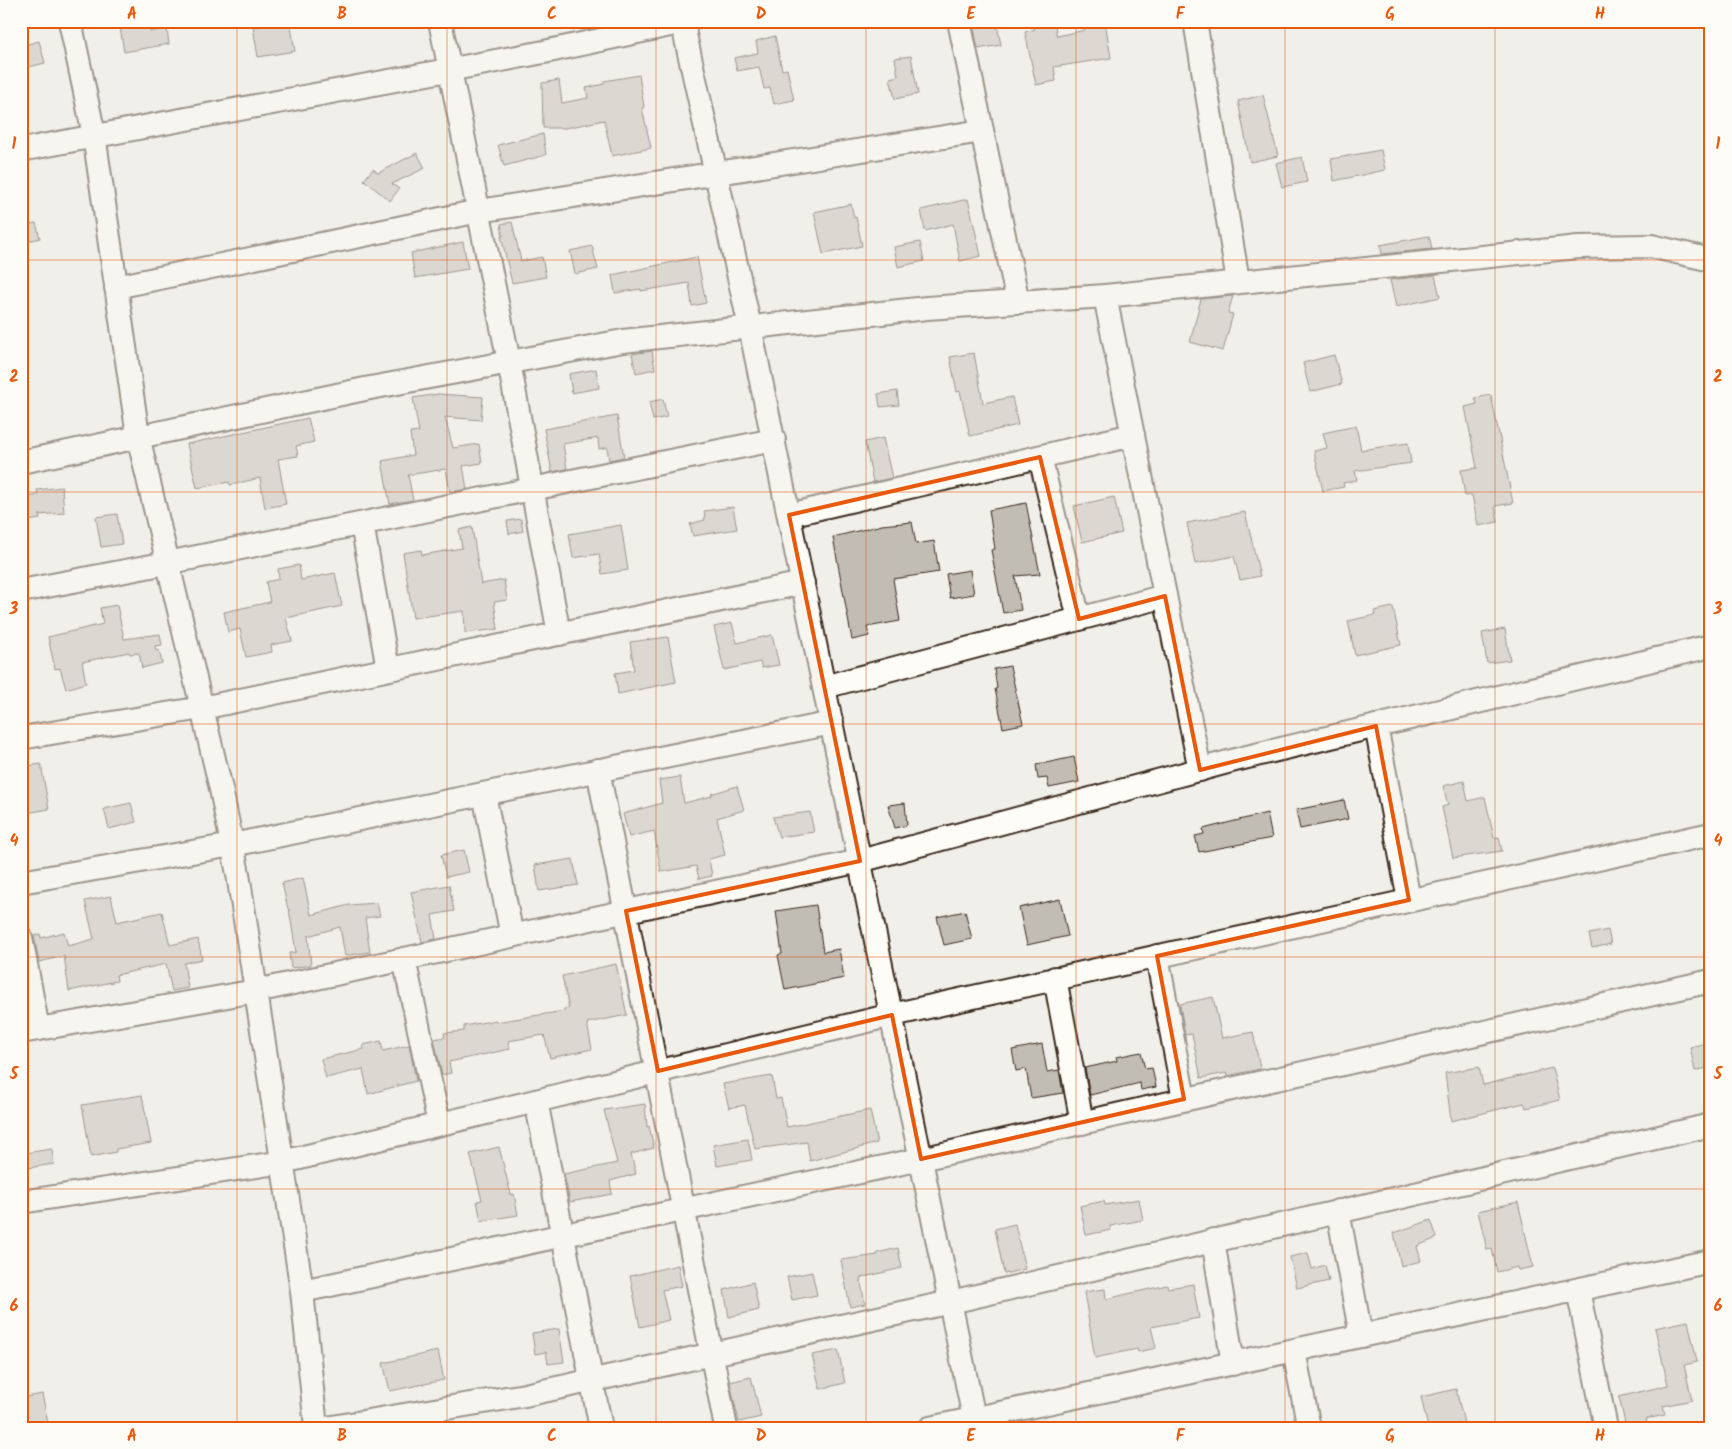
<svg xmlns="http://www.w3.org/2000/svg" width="1732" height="1449" viewBox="0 0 1732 1449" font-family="Kalam,sans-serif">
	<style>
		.building { fill: #c1bcb4; stroke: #3b2a1e }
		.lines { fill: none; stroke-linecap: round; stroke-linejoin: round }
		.minor-casing { stroke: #3b2a1e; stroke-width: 26 }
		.minor { stroke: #fdfcf7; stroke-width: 22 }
		.marked { fill: none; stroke: #e8590c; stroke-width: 4; stroke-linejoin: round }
		.grid { fill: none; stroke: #e8590c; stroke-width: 1; stroke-opacity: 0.55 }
		.neatline { fill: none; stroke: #e8590c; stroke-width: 2 }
		.grid-label { font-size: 16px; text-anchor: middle; font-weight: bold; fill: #e8590c }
	</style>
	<rect width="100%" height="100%" fill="#f1efea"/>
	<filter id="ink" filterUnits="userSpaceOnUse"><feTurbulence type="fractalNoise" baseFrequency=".02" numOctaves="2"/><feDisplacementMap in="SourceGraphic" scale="10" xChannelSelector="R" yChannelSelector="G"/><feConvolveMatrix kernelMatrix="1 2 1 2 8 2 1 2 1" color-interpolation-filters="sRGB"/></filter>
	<g filter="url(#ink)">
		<g class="building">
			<path d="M119 21H149L150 32 167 29 169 44 124 52Z"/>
			<path d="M290 21 295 51 258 57 253 27Z"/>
			<path d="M1033 21H1054L1057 36 1085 30 1083 21H1105L1111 58 1054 67 1056 81 1036 85 1025 32 1035 29Z"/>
			<path d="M997 24 1001 45 978 49 974 28Z"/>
			<path d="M775 36 782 70 787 69 794 100 774 104 770 88 764 89 759 67 737 71 734 58 758 53 756 41Z"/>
			<path d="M39 41 45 63 21 69V46Z"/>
			<path d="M911 56 918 94 895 99 890 78 898 76 895 58Z"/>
			<path d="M639 75 644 107 642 108 651 148 612 156 604 120 566 128H543L542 83 559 80 562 103 588 98 586 88 604 84V81Z"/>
			<path d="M1263 95 1278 156 1250 162 1238 101Z"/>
			<path d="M543 134 546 155 504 166 498 145Z"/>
			<path d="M1381 150 1385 170 1334 181 1331 159Z"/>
			<path d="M417 153 425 168 392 184 399 189 390 201 364 180 373 169 378 173Z"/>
			<path d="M1302 157 1307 182 1282 187 1276 163Z"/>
			<path d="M968 199 981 256 960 261 953 224 925 231 921 210Z"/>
			<path d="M851 204 854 218 856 217 862 246 823 254 814 212Z"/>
			<path d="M512 222 521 261 542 257 546 277 512 283 501 236H503L501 224Z"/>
			<path d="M36 223 40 238 21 243V226Z"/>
			<path d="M1429 236 1432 249 1382 254 1380 245Z"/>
			<path d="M463 242 468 269 415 278 411 253Z"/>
			<path d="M920 242 924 261 898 267 894 247Z"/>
			<path d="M592 246 598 269 575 274 570 251Z"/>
			<path d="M697 257 706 303 692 306 689 283 641 291V289L615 293 612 275Z"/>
			<path d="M1435 275 1440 297 1396 307 1390 280Z"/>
			<path d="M1233 296 1228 313 1233 314 1223 351 1190 342 1201 299Z"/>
			<path d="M652 351 655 369 636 373 632 354Z"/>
			<path d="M974 353 983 403 1012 397 1018 425 970 436 960 391 957 392 950 357Z"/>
			<path d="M1334 355 1342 384 1310 392 1303 363Z"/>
			<path d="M596 369 599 388 572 393 569 374Z"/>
			<path d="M897 391 899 405 880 407 878 394Z"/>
			<path d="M438 394 483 397 481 420 445 417 453 448 479 444 482 463 463 466 467 489 450 492 446 469 408 475 413 500 390 504 382 461 413 455 410 433 419 432 413 398Z"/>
			<path d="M1491 395 1513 503 1495 506 1498 522 1478 526 1472 495 1465 496 1461 470 1477 468 1465 407 1477 404 1475 398Z"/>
			<path d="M663 399 667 417 653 420 649 402Z"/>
			<path d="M617 416 624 457 609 460 607 447 599 449 598 438 563 444 567 469 552 472 544 429Z"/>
			<path d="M308 418 314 442 296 446 298 456 278 459 286 504 265 508 260 478 230 485 229 482 197 488 187 444Z"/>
			<path d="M1356 426 1361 450 1408 443 1411 463 1355 471 1357 480 1343 483 1344 487 1323 491 1314 451 1327 448 1323 433Z"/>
			<path d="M883 438 892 478 873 482 865 442Z"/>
			<path d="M62 487 64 513 39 515 40 519 21 522V498L38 495 37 490Z"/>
			<path d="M1114 497 1122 533 1082 542 1074 506Z"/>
			<path d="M1026 503 1040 574 1015 576 1021 610 1003 613 991 550 995 549 989 510Z"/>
			<path d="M733 507 737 529 693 536 690 524 705 520 704 511Z"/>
			<path d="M1245 512 1260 576 1240 580 1234 556 1195 564 1187 523Z"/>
			<path d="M117 514 122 544 101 547 96 517Z"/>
			<path d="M521 519 523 531 509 534 507 521Z"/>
			<path d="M912 522 916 544 934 541 939 572 893 579 900 621 867 627 869 636 852 640 833 537 882 525Z"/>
			<path d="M621 525 628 570 602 574 599 554 573 558 569 534Z"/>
			<path d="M472 527 481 584 504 580 507 600 494 602 498 629 465 633 464 611 413 618 403 553 421 550 422 555 462 548 459 530Z"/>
			<path d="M299 565 301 580 335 573 342 606 286 618 292 641 271 645 272 652 246 657 240 629 228 632 224 612 270 602 266 582 279 579 278 569Z"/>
			<path d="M970 570 974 594 950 598 946 574Z"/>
			<path d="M117 605 124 639 160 634 162 645 155 646 156 651 159 650 162 663 142 668 139 653 130 654 129 652 82 662 86 683 66 689 60 668 55 669 48 637 103 624 100 608Z"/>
			<path d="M1393 607 1401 645 1355 655 1348 621 1375 615 1374 611Z"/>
			<path d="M732 623 737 643 772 635 779 665 762 668 760 662 724 670 714 627Z"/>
			<path d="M1505 629 1510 660 1487 663 1482 633Z"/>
			<path d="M668 637 676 682 618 694 615 673 634 670 630 642Z"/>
			<path d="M1010 666 1023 724 1003 728 995 689 997 688 994 669Z"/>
			<path d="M1074 757 1079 782 1049 788 1047 778 1038 779 1036 765Z"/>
			<path d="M41 764 49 809 21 814V767Z"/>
			<path d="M680 777 684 803 712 796 711 794 737 786 744 810 717 818 725 855 709 859 712 876 699 879 696 866 661 872 654 831 629 837 623 814 662 803 659 780Z"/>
			<path d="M1464 781 1468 801 1485 797 1494 838 1499 837 1502 851 1453 858 1442 807 1448 805 1443 786Z"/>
			<path d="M1344 800 1348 819 1300 829 1296 810Z"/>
			<path d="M131 803 136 822 109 829 104 809Z"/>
			<path d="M905 803 907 825 895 828 888 805Z"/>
			<path d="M810 812 814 832 779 837 773 817Z"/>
			<path d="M1267 813 1272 838 1199 852 1195 836 1204 834 1203 829Z"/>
			<path d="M464 850 469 872 446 877 441 855Z"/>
			<path d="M573 859 578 885 539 891 535 865Z"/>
			<path d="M303 878 311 915 349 905 377 903 380 916 365 918 370 952 345 956 340 927 308 936 311 965 291 968 289 953 296 952 289 909H288L282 883Z"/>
			<path d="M449 885 454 911 432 915 436 939 422 942 411 892Z"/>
			<path d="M111 896 117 922 162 912 170 945 198 939 202 959 184 963 188 988 172 991 166 964 116 975 117 981 69 991 64 956 39 962 34 936 40 934 41 938 64 932 68 946 94 939 85 901Z"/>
			<path d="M1060 899 1068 936 1027 945 1019 908Z"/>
			<path d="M816 905 823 952 839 949 844 978 785 990 778 955 782 954 776 911Z"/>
			<path d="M965 911 972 939 944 945 937 917Z"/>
			<path d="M1608 930 1611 944 1592 948 1589 934Z"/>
			<path d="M616 964 627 1015 587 1023 592 1049 550 1058 544 1035 508 1041 510 1049 449 1062 451 1073 442 1075 434 1039 445 1037 444 1033 464 1031V1026L496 1020V1022L564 1011V1009L569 1008 562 976Z"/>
			<path d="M1213 997 1222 1038 1253 1032 1260 1069 1227 1076 1226 1073 1201 1078 1192 1034 1185 1035 1180 1004Z"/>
			<path d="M381 1041 383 1051 409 1045 416 1081 368 1094 363 1069 326 1078 321 1059 364 1049 363 1045Z"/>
			<path d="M1711 1042V1067L1695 1071 1690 1047Z"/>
			<path d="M1042 1044 1047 1072 1059 1070 1063 1093 1031 1098 1026 1069 1016 1071 1012 1050Z"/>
			<path d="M1141 1052 1145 1069 1152 1068 1156 1087 1141 1090 1140 1083 1090 1095 1085 1068 1117 1061 1116 1057Z"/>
			<path d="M1479 1067 1483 1085 1552 1068 1560 1100 1526 1108 1524 1103 1451 1121 1445 1073Z"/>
			<path d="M772 1076 776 1099 781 1098 787 1127 870 1110 877 1143 810 1161 807 1142 755 1149 745 1105 729 1108 723 1084Z"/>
			<path d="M142 1095 151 1143 116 1149V1152L91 1157 82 1105Z"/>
			<path d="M645 1104 647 1127 649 1126 654 1148 631 1154 636 1174 610 1181 612 1194 570 1202 564 1174 617 1163 604 1110Z"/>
			<path d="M748 1139 752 1160 717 1166 713 1145Z"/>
			<path d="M499 1147 511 1195 514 1194 518 1215 481 1221 477 1201 482 1200 470 1154Z"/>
			<path d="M52 1149 54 1164 28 1168 25 1153Z"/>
			<path d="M1139 1199 1143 1220 1110 1226 1111 1230 1086 1235 1080 1206 1104 1201 1105 1205Z"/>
			<path d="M1518 1202 1533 1267 1518 1270 1517 1267 1497 1272 1492 1249 1487 1250 1478 1211Z"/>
			<path d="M1431 1220 1437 1238 1417 1246 1421 1261 1401 1266 1394 1233Z"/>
			<path d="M1015 1224 1025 1269 1004 1274 995 1229Z"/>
			<path d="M898 1248 902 1268 860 1278 865 1304 850 1307 841 1260 878 1255 877 1253Z"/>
			<path d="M1308 1253 1312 1269 1325 1265 1329 1281 1297 1288 1290 1257Z"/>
			<path d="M678 1265 682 1286 662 1290 669 1320 640 1327 630 1276Z"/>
			<path d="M812 1272 817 1295 792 1300 787 1277Z"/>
			<path d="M753 1282 759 1310 729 1317 724 1290Z"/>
			<path d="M1193 1284 1199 1318 1151 1327 1156 1348 1138 1352 1137 1349 1095 1358 1084 1292 1105 1289 1106 1299 1167 1285 1168 1288Z"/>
			<path d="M1688 1321 1697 1362 1684 1365 1692 1400 1663 1406 1665 1415 1646 1419 1648 1428H1626L1619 1397 1668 1385 1655 1328Z"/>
			<path d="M559 1329 564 1362 548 1364 546 1352 535 1354 532 1333Z"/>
			<path d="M838 1350 845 1383 820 1389 812 1355Z"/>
			<path d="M438 1351 444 1380 390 1391 383 1363Z"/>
			<path d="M751 1377 761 1417 739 1422 730 1382Z"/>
			<path d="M1456 1389 1464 1423 1428 1428 1421 1397Z"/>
			<path d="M42 1394 48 1423 21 1428V1398Z"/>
		</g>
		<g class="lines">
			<g class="minor-casing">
				<g id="minor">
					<path d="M70 21 94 135 138 436 221 789 238 874 302 1291 316 1428"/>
					<path d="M440 21 509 362 559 634"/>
					<path d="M682 21 750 327 976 1428"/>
					<path d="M959 21 1018 302"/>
					<path d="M1195 21 1238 281"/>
					<path d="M21 150 544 52 689 21"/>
					<path d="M116 287 479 211 982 131"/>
					<path d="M1105 296 1200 770"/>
					<path d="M1040 457 1079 619"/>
					<path d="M21 462 365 389 623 341 927 308 1105 296 1578 247 1651 246 1711 260"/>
					<path d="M789 515 1133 435"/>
					<path d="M362 524 388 669"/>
					<path d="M21 591 167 563 774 440"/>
					<path d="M824 687 1165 596"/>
					<path d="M1376 726 1409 900"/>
					<path d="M21 738 202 708 803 583"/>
					<path d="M598 770 726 1428"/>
					<path d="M484 794 512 936"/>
					<path d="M21 882 232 845 832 723"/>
					<path d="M21 938 38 1029"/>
					<path d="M1157 956 1184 1099"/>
					<path d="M404 959 439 1124"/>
					<path d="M1055 978 1082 1123"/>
					<path d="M21 1032 256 991 860 861 1239 759 1711 646"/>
					<path d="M536 1101 601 1428"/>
					<path d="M21 1202 283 1162 892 1015 1711 834"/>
					<path d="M1338 1211 1361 1336"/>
					<path d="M1213 1240 1233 1364"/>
					<path d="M1578 1290 1606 1428"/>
					<path d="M302 1291 921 1159 1711 981"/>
					<path d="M1294 1351 1309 1428"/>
					<path d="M326 1428 525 1395 951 1302 1711 1125"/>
					<path d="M930 1428 1711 1261"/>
				</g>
			</g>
			<use href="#minor" class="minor"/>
		</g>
	</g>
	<path d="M0 0H1732V1449H0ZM1040 457 1079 619 1165 596 1200 770 1376 726 1409 900 1157 956 1184 1099 921 1159 892 1015 658 1071 626 911 860 861 789 515Z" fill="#f1efea" fill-opacity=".55" fill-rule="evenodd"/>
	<path class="marked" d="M1040 457 1079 619 1165 596 1200 770 1376 726 1409 900 1157 956 1184 1099 921 1159 892 1015 658 1071 626 911 860 861 789 515Z"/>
	<path class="grid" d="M237 21V1428M447 21V1428M656 21V1428M866 21V1428M1076 21V1428M1285 21V1428M1495 21V1428M21 260H1711M21 492H1711M21 724H1711M21 957H1711M21 1189H1711"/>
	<rect width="1732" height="1449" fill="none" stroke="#fdfcf7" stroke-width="55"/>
	<rect x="28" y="28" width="1676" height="1394" class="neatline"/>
	<g class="grid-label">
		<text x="132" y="19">A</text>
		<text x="342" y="19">B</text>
		<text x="552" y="19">C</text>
		<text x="761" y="19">D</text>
		<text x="971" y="19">E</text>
		<text x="1180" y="19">F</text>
		<text x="1390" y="19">G</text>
		<text x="1600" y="19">H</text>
		<text x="14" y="149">1</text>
		<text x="1718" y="149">1</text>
		<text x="14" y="382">2</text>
		<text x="1718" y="382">2</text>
		<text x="14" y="614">3</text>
		<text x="1718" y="614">3</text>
		<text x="14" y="846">4</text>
		<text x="1718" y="846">4</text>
		<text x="14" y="1079">5</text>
		<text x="1718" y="1079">5</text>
		<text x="14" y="1311">6</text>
		<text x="1718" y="1311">6</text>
		<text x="132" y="1441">A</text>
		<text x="342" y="1441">B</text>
		<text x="552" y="1441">C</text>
		<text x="761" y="1441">D</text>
		<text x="971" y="1441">E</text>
		<text x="1180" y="1441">F</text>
		<text x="1390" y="1441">G</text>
		<text x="1600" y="1441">H</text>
	</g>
</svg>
